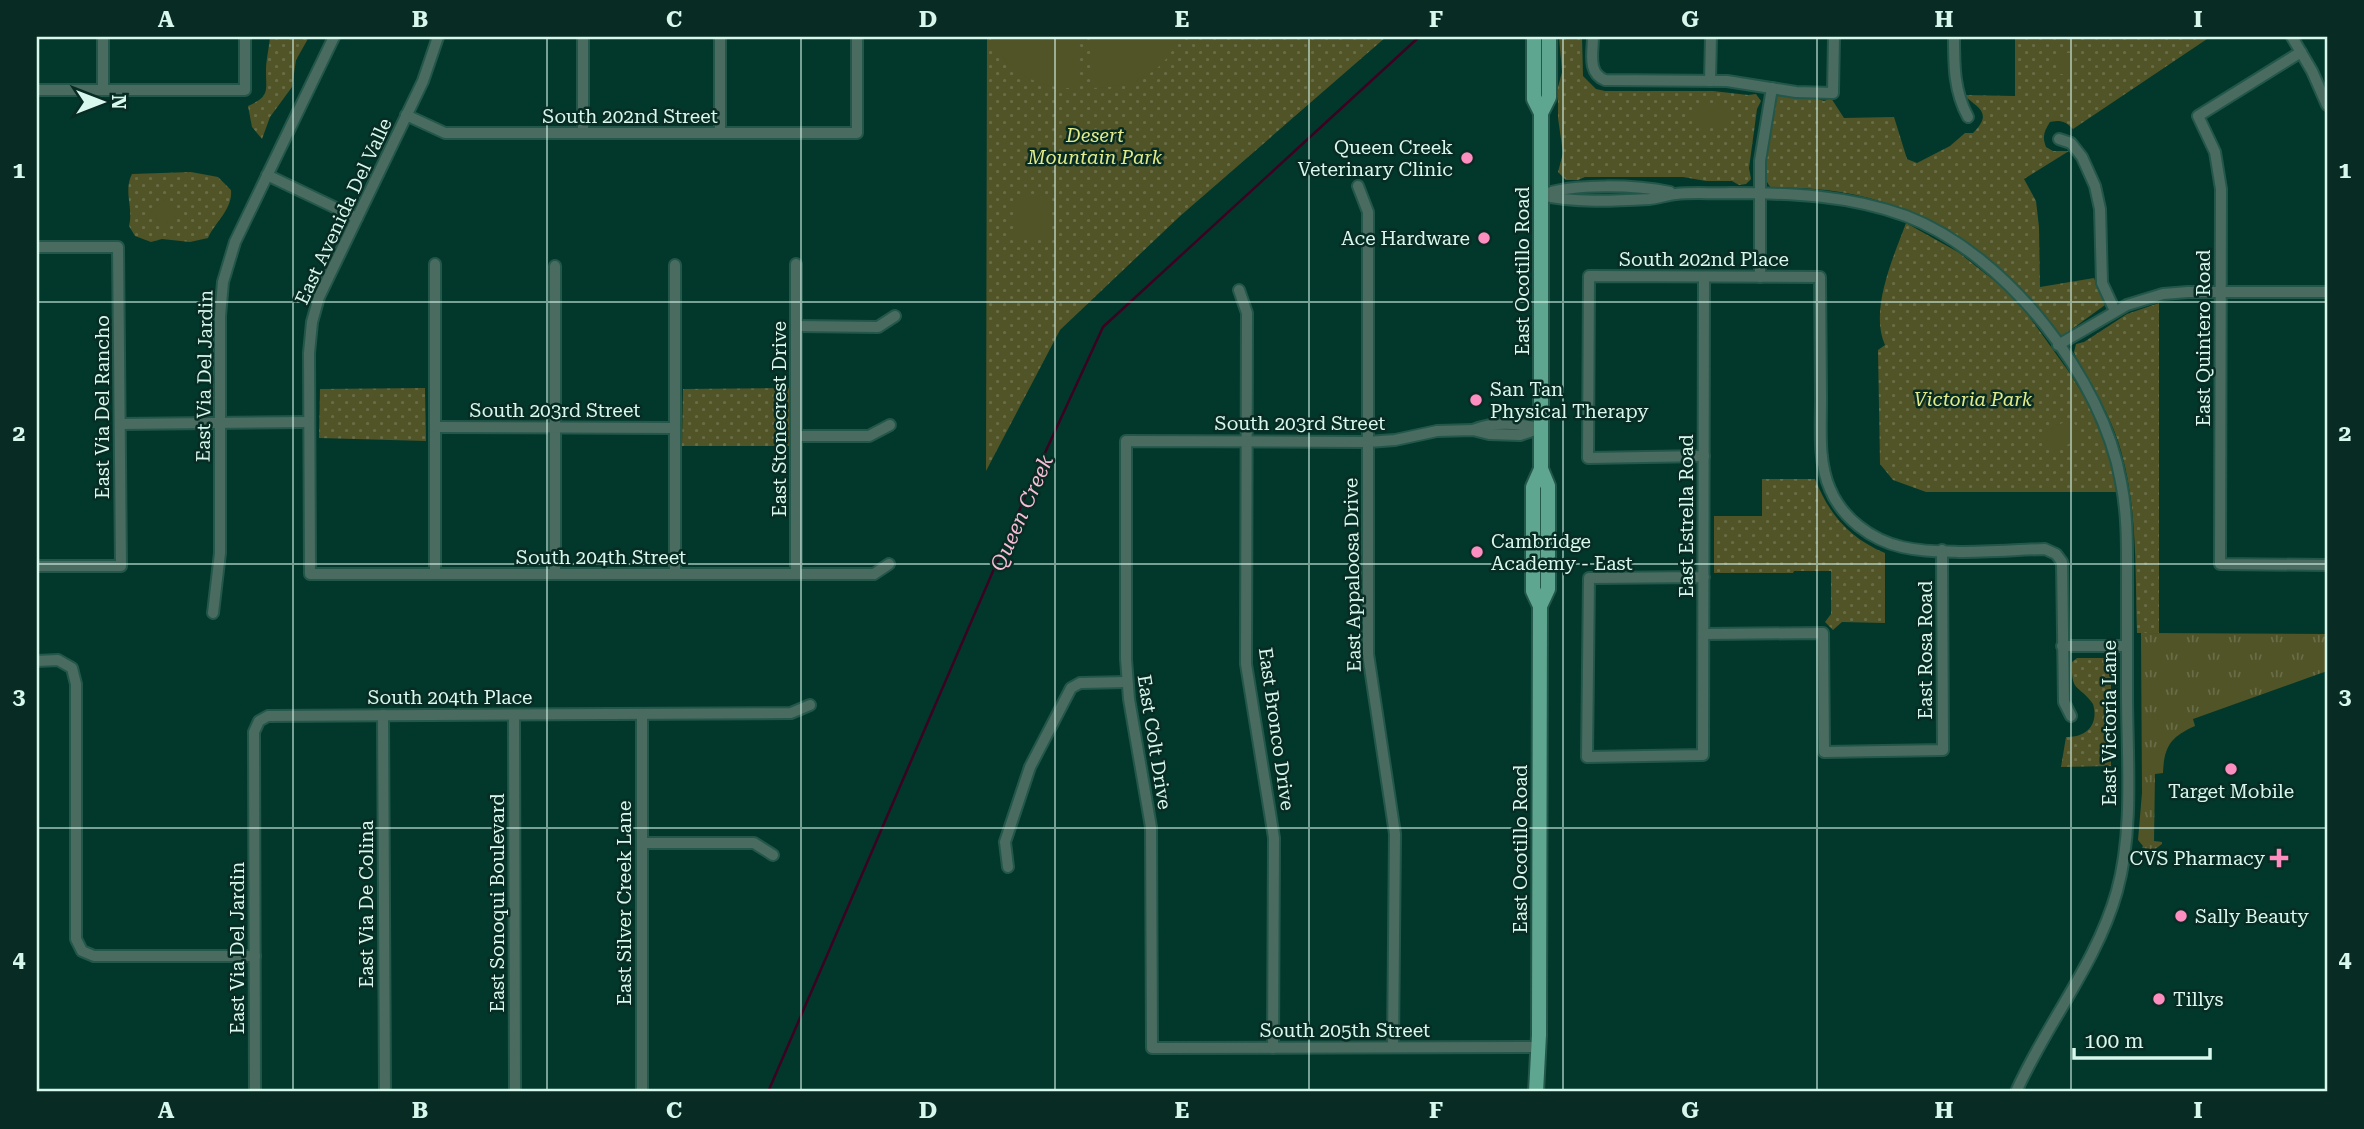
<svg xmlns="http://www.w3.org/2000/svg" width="2364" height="1129" viewBox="0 0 2364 1129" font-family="'Roboto Serif',serif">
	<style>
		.grass { fill: url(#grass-tufts) }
		.park { fill: url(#park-dots) }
		.pitch { fill: #515427 }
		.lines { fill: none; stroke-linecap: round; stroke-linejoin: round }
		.stream { stroke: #3c0222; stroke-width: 2.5 }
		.minor-casing { stroke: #23574a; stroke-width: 14 }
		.major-casing { stroke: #23574a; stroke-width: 18 }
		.minor { stroke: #4a6b60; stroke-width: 10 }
		.major { stroke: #5fa690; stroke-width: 14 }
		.grid { fill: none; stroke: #d8f8ed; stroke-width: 2; stroke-opacity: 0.55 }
		.poi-dot { fill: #fd8ec0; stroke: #082c23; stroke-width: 2.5 }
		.labels { text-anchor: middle; stroke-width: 5; stroke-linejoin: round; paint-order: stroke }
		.street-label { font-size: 19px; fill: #d8f8ed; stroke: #082c23 }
		.park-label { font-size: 19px; font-style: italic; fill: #e4ec89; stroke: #082c23 }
		.poi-label { font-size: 19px; fill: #d8f8ed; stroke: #082c23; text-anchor: start }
		.water-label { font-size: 21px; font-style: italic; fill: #f8bed6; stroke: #082c23 }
		.neatline { fill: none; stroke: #d8f8ed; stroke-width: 2.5 }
		.grid-label { font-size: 23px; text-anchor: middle; font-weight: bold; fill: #d8f8ed }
	</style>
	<defs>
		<pattern id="grass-tufts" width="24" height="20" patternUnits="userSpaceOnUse" patternTransform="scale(1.75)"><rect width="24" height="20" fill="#515427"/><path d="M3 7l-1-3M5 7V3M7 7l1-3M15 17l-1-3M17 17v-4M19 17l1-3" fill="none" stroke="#696d47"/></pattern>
		<pattern id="park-dots" width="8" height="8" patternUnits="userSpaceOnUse" patternTransform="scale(1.75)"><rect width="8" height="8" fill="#515427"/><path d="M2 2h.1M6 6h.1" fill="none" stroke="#696d47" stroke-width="1.8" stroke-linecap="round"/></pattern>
	</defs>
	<rect width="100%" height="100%" fill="#01382b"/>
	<path class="grass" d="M2141 633 2327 634V671L2193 719 2195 726C2170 737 2164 747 2163 773L2155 774 2154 841 2162 842V844L2154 850 2142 848 2143 846 2138 840 2142 793Z"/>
	<g class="park">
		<path d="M270 37H309L296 60 292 87 270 117 262 139 252 127 248 106C270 96 266 92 266 71 266 60 269 48 270 37Z"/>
		<path d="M987 37H1386L1179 217 1060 330 986 471Z"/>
		<path d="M1559 37H1582L1583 76 1596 89 1605 91H1713L1748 95 1756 94 1761 101 1757 109 1749 168 1751 179 1746 184 1739 185 1732 181H1706L1683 177H1585L1578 180H1566L1558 172 1563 153 1558 118V87L1562 72Z"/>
		<path d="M2015 37H2210L2073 129C2065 121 2060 120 2050 122 2044 131 2042 137 2046 147L2053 151H2069L2024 179 2036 201 2039 227 2040 287 2094 278 2105 305 2061 337C1990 240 1895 183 1771 188L1765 179V161L1777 96 1815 98 1824 101 1831 98 1844 118 1894 117 1907 159 1917 163 1950 146 1965 133H1973C1994 112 1977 108 1964 95L2015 96Z"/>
		<path d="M191 172 218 177 231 190C233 209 215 222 208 238L190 242 162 239 151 242 135 236 129 226C134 209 123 191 132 174Z"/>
		<path d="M1906 223 1958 252 2015 297 2069 372 2091 408 2109 456 2117 492H1926L1893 480 1880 464 1878 350 1885 345C1869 310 1894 256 1906 223Z"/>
		<path d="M2159 303V633H2137C2135 569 2138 502 2118 441 2108 412 2093 386 2077 360L2074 352 2076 344 2084 342 2127 314Z"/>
		<path d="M425 388 426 441 319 438 320 389Z"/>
		<path d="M791 388V446H682L683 389Z"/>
		<path d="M1762 479H1815C1829 514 1849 538 1885 553V623L1842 622 1833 630 1825 622 1831 614V571H1794L1793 573H1714V516H1762Z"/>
		<path d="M2077 658H2107L2111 663V766L2061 767 2066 737C2087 738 2099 724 2093 704 2078 683 2071 694 2072 662Z"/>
	</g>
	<g class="pitch">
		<path d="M990 37H1077V88C1040 89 1006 73 990 37Z"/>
		<path d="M1092 37H1179C1164 75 1130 88 1092 88Z"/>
		<rect x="2057" y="53" width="17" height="21"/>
		<rect x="1693" y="106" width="36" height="21"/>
		<rect x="1015" y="195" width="34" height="42"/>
		<path d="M168 198 179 214 162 226 151 210Z"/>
		<path d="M2071 418 2082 436 2052 454 2041 435Z"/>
	</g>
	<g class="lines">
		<path class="stream" d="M768 1092 1032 481 1103 327 1419 37"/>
		<g class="minor-casing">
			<g id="minor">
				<path d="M103 37V90"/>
				<path d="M438 37 423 81 319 297 312 322 309 353 310 574H874L889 564"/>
				<path d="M583 37V133"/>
				<path d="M720 37V133"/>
				<path d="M1593 37C1593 52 1587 73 1605 80L1727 81 1796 92 1833 93 1834 37"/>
				<path d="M1954 37C1954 66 1954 91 1968 117"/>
				<path d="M2292 37 2312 71 2327 105"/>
				<path d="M2301 52 2198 116 2215 152 2221 189 2220 564 2327 565"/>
				<path d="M1710 81 1711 37"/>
				<path d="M37 90H245V37"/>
				<path d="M406 115 445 133H857V37"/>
				<path d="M2059 139 2071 143 2082 157 2095 186 2100 209 2102 283 2115 311"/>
				<path d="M267 175 357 218"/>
				<path d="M1358 186 1368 212V654L1395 834 1393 1047"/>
				<path d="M1540 195C1574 203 1614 201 1649 199 1658 198 1667 195 1676 194 1694 192 1713 194 1731 193 1791 193 1848 195 1906 216 2006 254 2103 378 2121 482 2128 516 2127 550 2127 584 2127 621 2127 657 2127 694 2127 757 2134 830 2117 891 2097 963 2046 1024 2016 1092"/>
				<path d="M1541 195C1574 183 1636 185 1670 192"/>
				<path d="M37 247H118L121 566H37"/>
				<path d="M435 264V574"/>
				<path d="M796 264V574"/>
				<path d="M675 265V574"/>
				<path d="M555 266V574"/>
				<path d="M1760 277V161L1772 88"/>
				<path d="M1239 290 1247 313 1246 664 1274 838 1273 1048"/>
				<path d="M796 326 878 327 895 316"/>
				<path d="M2058 345 2127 305 2163 294 2188 292H2327"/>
				<path d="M120 424 309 422"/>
				<path d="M435 427 675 428"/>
				<path d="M1473 430C1495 421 1516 423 1539 428"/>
				<path d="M796 436H869L890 425"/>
				<path d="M1704 456 1588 458 1589 276 1820 277C1820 318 1821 358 1821 399 1821 428 1818 462 1830 489 1842 518 1871 540 1902 547 1942 556 2003 550 2045 549L2056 554 2062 562 2064 702 2071 716"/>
				<path d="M1704 577 1589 578 1587 757 1703 755 1704 277"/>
				<path d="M213 613 220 553V316L223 282 235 242 334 37"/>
				<path d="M1704 634 1823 633 1824 752 1943 750 1942 550"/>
				<path d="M2062 646H2127"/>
				<path d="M37 661 58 660 72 668 76 684V939L82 951 94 956H255"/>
				<path d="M383 715 385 1092"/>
				<path d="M514 715 515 1092"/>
				<path d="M642 843H754L773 855"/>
				<path d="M1008 867 1005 842 1030 767 1071 688 1080 683 1127 682"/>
				<path d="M1538 1047 1152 1048 1151 827 1129 699 1126 659V441L1368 442 1395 440 1437 431 1473 430 1489 434 1520 435 1541 428"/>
				<path d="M255 1092 254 732 259 721 268 716 791 713 810 705"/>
				<path d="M642 1092V714"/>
			</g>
		</g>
		<g class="major-casing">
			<g id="major">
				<path d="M1534 37V99L1541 113"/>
				<path d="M1540 606 1533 591V487L1541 469V113L1549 97V37"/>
				<path d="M1536 1092 1539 1035 1540 606 1548 589V486L1541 469"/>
			</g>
		</g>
		<use href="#minor" class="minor"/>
		<use href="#major" class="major"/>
	</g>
	<path class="grid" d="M293 37V1092M547 37V1092M801 37V1092M1055 37V1092M1309 37V1092M1563 37V1092M1817 37V1092M2071 37V1092M37 302H2327M37 564H2327M37 828H2327"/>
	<g class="poi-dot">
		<circle cx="1467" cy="158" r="7"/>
		<circle cx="1484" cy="238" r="7"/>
		<circle cx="1476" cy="400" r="7"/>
		<circle cx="1477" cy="552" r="7"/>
		<circle cx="2231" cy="769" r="7"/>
		<path d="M2275.5 847.5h7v7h7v7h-7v7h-7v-7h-7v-7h7z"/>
		<circle cx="2181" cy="916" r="7"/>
		<circle cx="2159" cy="999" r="7"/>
	</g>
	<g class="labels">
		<g class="street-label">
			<text x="630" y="123">South 202nd Street</text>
			<text transform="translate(343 211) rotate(-65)" y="7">East Avenida Del Valle</text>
			<text x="1704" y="266">South 202nd Place</text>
			<text transform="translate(1522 271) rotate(-90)" y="7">East Ocotillo Road</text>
			<text transform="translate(2203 338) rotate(-90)" y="7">East Quintero Road</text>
			<text transform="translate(204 376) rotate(-89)" y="7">East Via Del Jardin</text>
			<text transform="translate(102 407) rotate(-90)" y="7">East Via Del Rancho</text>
			<text x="555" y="417">South 203rd Street</text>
			<text transform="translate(779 419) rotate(-90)" y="7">East Stonecrest Drive</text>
			<text x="1300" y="430">South 203rd Street</text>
			<text transform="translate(1686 516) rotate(-90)" y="7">East Estrella Road</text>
			<text x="601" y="564">South 204th Street</text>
			<text transform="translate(1352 575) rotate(-91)" y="7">East Appaloosa Drive</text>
			<text transform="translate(1925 650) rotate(-90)" y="7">East Rosa Road</text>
			<text x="450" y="704">South 204th Place</text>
			<text transform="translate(2109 723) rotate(-90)" y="7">East Victoria Lane</text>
			<text transform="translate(1277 729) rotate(82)" y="7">East Bronco Drive</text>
			<text transform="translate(1155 742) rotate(81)" y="7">East Colt Drive</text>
			<text transform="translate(1520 849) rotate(-90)" y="7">East Ocotillo Road</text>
			<text transform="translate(497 903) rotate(-90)" y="7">East Sonoqui Boulevard</text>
			<text transform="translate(624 903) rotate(-90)" y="7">East Silver Creek Lane</text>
			<text transform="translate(366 904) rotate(-90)" y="7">East Via De Colina</text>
			<text transform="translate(237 948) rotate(-90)" y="7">East Via Del Jardin</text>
			<text x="1345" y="1037">South 205th Street</text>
		</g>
		<g class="park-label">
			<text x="1095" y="142">Desert<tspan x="1095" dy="22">Mountain Park</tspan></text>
			<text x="1973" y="406">Victoria Park</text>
		</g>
		<g class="poi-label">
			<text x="1453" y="154" text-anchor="end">Queen Creek<tspan x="1453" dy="22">Veterinary Clinic</tspan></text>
			<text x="1470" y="245" text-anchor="end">Ace Hardware</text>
			<text x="1490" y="396">San Tan<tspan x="1490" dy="22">Physical Therapy</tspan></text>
			<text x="1491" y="548">Cambridge<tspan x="1491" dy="22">Academy - East</tspan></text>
			<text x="2231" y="798" text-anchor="middle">Target Mobile</text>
			<text x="2265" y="865" text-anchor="end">CVS Pharmacy</text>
			<text x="2195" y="923">Sally Beauty</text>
			<text x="2173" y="1006">Tillys</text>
		</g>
		<g class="water-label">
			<text transform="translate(1022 513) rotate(-66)" y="7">Queen Creek</text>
		</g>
	</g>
	<rect width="2364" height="1129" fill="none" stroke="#082c23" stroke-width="77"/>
	<g transform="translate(102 102) rotate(90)" stroke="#082c23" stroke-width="5" paint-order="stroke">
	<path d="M0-5L12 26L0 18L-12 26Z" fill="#d8f8ed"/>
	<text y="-10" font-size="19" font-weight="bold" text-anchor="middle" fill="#d8f8ed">N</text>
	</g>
	<path d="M2074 1048v10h136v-10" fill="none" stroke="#d8f8ed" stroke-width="3.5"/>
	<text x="2084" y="1048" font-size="21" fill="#d8f8ed" stroke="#082c23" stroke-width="5" paint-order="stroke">100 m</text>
	<rect x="38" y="38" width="2288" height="1052" class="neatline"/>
	<g class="grid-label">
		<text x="166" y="27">A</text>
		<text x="420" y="27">B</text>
		<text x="674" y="27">C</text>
		<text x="928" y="27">D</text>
		<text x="1182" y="27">E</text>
		<text x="1436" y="27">F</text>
		<text x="1690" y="27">G</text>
		<text x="1944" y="27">H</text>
		<text x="2198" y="27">I</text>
		<text x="19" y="178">1</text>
		<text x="2345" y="178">1</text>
		<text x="19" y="441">2</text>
		<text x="2345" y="441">2</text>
		<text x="19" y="704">3</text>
		<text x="2345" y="704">3</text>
		<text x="19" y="967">4</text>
		<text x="2345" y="967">4</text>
		<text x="166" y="1118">A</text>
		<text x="420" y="1118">B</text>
		<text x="674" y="1118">C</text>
		<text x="928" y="1118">D</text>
		<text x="1182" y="1118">E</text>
		<text x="1436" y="1118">F</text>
		<text x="1690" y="1118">G</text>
		<text x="1944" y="1118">H</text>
		<text x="2198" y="1118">I</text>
	</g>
</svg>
